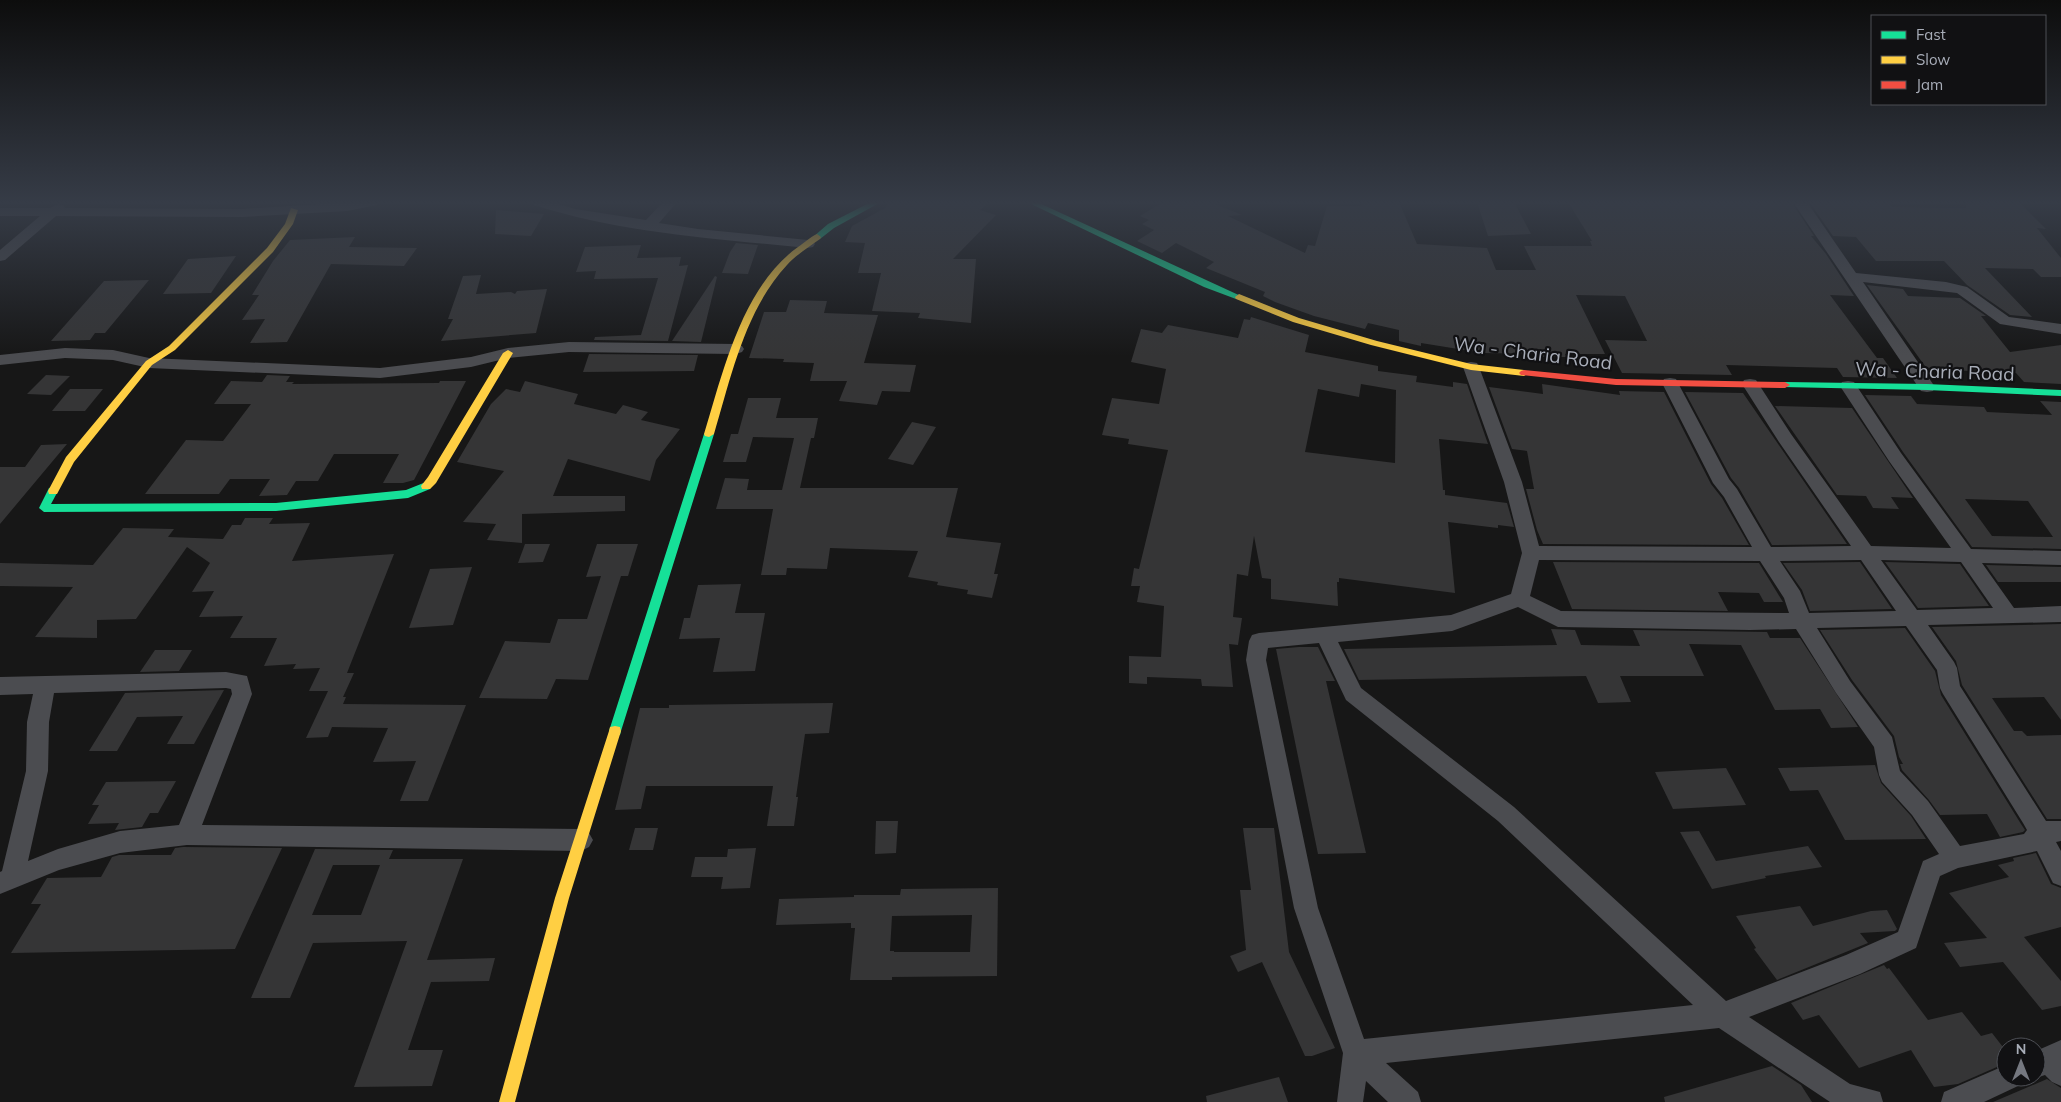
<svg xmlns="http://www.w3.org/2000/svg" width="2061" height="1102" viewBox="0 0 2061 1102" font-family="Mulish,sans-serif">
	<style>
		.building { fill: #353536; fill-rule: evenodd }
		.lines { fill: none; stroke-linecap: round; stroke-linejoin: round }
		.street { fill: #4b4c50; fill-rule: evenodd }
		.fast { fill: #16e098; fill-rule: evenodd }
		.slow { fill: #ffcf43; fill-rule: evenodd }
		.jam { fill: #f24e42; fill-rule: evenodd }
		.labels { text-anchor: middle; stroke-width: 4.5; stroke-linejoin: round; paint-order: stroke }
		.street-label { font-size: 19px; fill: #a8adb8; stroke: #111113 }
	</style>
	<rect width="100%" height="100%" fill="#171717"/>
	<g class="building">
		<path d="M889 202H990L980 210 996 215 953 259H976L971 323 918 318 920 313 872 311 881 273H858L865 243 845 242 852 226 885 208Z"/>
		<path d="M1163 202H1210L1242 215 1228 216 1305 253 1308 245 1315 246 1327 206H1362L1360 202H1399L1417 244 1487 248 1496 270H1536L1524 246H1592L1590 241H1592L1568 202H1783L1792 203 1814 236H1811L1826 254 1854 296 1830 295 1877 358H1883L1897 378 1843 377 1837 368 1726 365 1732 375 1622 373 1605 340 1647 341 1625 296 1576 295 1605 354H1565L1567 357H1540V354L1483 353 1421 343V346L1399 341V330L1368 323 1365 329 1314 316 1275 302 1263 296 1265 292 1206 268 1214 262 1176 243 1162 253 1137 241 1154 230 1142 224 1149 220 1140 216Z"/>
		<path d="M1477 202H1514L1531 234 1488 236Z"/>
		<path d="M1966 202H2019L2046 229 2037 228 2061 258V277H2041L2033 269 1985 268 2032 317 2010 315 1967 285 1944 261H1876L1856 237 1833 236 1810 203 1889 204 1892 207 1966 208Z"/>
		<path d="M496 210 544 214 531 236 495 234Z"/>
		<path d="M355 237 349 247 417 248 404 266 331 264 287 342 250 343 265 319 242 320 259 295H252L273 261 290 240Z"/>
		<path d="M736 243 758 245 748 274 722 273 730 252Z"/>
		<path d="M641 245 637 258 681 257 679 266 688 265 668 341 594 340 595 337 641 335 658 278 594 279 596 271 576 272 585 247Z"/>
		<path d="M236 256 211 293 163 294 188 259Z"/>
		<path d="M481 275 476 294 511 292 515 294 517 291 547 289 536 333 441 341 453 319H448L463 276Z"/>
		<path d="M715 276 717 277 701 342 672 341Z"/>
		<path d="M149 280 105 333H95L90 340 51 341 104 281Z"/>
		<path d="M1867 285 1903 289 1908 296 1960 298 1986 316H1981L2010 352 2061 345V384L2024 382 2016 373 1927 369Z"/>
		<path d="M790 300 827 301 824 313 878 315 864 363 916 365 910 392 882 391 877 405 839 401 847 381H810L814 363 783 362 784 359 749 358 764 312H786Z"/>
		<path d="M1251 317 1309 335 1305 352 1378 366V371L1417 376 1416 382 1453 387V382L1467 384 1488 444 1439 439 1443 490H1445V495L1507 503 1514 527 1498 525V528L1448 522 1455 593 1339 578V582H1337L1338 606 1271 599V579L1262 578 1254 536 1248 576 1237 574 1233 617 1242 618 1238 645 1229 644 1233 687 1202 686 1201 679 1147 677V684L1129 683V656L1161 657 1164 606 1137 602 1140 586H1131L1134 568 1139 569 1168 450 1128 444 1129 439 1102 435 1112 398 1159 404 1166 369 1131 362 1141 329 1162 333 1168 325 1238 338 1244 319 1250 320ZM1361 384 1396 390 1395 463 1305 452 1318 389 1359 397Z"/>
		<path d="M589 354 698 355 694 371 583 372Z"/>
		<path d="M46 375 70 376 51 395 27 394Z"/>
		<path d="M267 375 290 376 286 382H294L292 384 439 383 440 381H466L414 480 403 483H383L399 454H334L318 481H296L287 495 259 496 270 479H230L219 494H145L186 440 223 441 251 404H214L231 381 262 382Z"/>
		<path d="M525 381 578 394 574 404 616 414 623 405 648 412 641 420 680 429 656 460 650 481 568 459 553 496H625V511L522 514V543L487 540 496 524 463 522 504 471 457 462 491 404 506 389 520 392Z"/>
		<path d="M1542 384 1620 395 1619 391 1664 392 1711 484 1722 498 1749 545 1543 544 1537 530 1526 489H1534L1527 451 1512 449 1489 387 1543 394Z"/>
		<path d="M70 389H103L85 411H52Z"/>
		<path d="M1685 392 1743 393 1847 544 1772 545 1739 488 1731 478Z"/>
		<path d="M1865 395 1911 396 1917 404 1984 407 1987 412 2052 415 2040 401 2061 402V549L1972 547 1903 452ZM1965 499 2028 501 2053 537 1992 536Z"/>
		<path d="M748 398H781L776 418H818L814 438H811L800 488H958L946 537 1001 543 994 574H998L992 598 967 594 968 590 937 585 938 582 908 577 918 551 830 548 827 569 787 568 786 575H761L773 509H716L725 478 749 479 747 490H782L794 438 753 437 746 462H723L731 434H738Z"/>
		<path d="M1775 406 1852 408 1913 498 1891 497 1899 509 1873 508 1866 496 1837 495Z"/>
		<path d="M912 422 936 427 913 465 888 459Z"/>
		<path d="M67 444 0 524V467H25L41 445Z"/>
		<path d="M245 518H273L269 524 310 523 292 561 394 554 347 673H354L343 697H346L343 704 466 705 428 801H400L416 761 373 762 388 728 332 727 328 737 306 738 328 691H309L320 668 293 669 296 664 264 666 277 638H230L243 616 199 617 214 591 192 592 210 563 187 547 136 619 97 620V638L35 637 73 587 0 586V563L93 565 123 528 174 529 168 537 223 539 232 525H241Z"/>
		<path d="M525 544H550L543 562 518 563Z"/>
		<path d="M597 544H638L628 576H621L588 680 556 679 547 699 479 698 505 641 550 643 558 619H587L601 576 586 577Z"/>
		<path d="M1553 562 1759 563 1783 602H1764L1759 593 1718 592 1728 611 1572 609Z"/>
		<path d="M1860 562 1892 609 1810 611 1802 590 1783 563Z"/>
		<path d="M1885 562 1960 564 1989 606 1918 608Z"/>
		<path d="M1986 565 2061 567V582H1998Z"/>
		<path d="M472 567 453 625 409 628 430 569Z"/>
		<path d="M741 584 735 613H765L755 671 713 672 720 638 679 639 684 618H690L698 585Z"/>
		<path d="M2061 624V720L2044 697 1992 698 2014 731H2022L2027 736 2061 735V819H2047L1962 685 1956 661 1932 627Z"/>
		<path d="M1905 628 1935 671 1941 695 2021 824 2025 830 2023 832 2000 837 1987 814 1940 815 1929 800 1902 770 1900 764H1903L1899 757 1894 736 1852 680 1820 630Z"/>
		<path d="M1551 629 1575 630 1581 645 1640 646 1633 630 1767 632 1770 638H1800L1858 727 1831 728 1820 709 1775 710 1741 645 1689 644 1704 676H1620L1631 702 1598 703 1586 676 1359 680 1344 649 1557 645Z"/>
		<path d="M1299 647H1318L1335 681H1326L1366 853 1318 854 1276 649Z"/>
		<path d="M155 650H192L179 671 140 672Z"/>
		<path d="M224 690 194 744H167L183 716 137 717 117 751H89L125 693Z"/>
		<path d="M833 703 829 733 805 734 796 797H798L794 826H767L773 786H646L641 809 615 810 640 708H669V705Z"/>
		<path d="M1875 765 1881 783 1911 816 1926 839 1845 840 1818 790 1790 791 1778 768Z"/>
		<path d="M1726 768 1746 805 1673 809 1655 772Z"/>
		<path d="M176 781 158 813H150L142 827 115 830 119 823 88 824 99 805H92L106 782Z"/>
		<path d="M876 821H898L896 853 875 854Z"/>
		<path d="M635 828H658L653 850H629Z"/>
		<path d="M1243 828H1274L1289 952 1335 1048 1312 1056H1305L1262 962 1238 972 1230 956 1246 950 1240 890H1251Z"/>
		<path d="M1699 831 1716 861 1808 846 1822 867 1765 876 1766 878 1712 889 1680 832Z"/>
		<path d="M183 847 282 848 235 949 11 953 41 904H31L47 878 101 877 112 857 119 855H171L175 848Z"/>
		<path d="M756 848 750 888 721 889 723 877H691L695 857H727L728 849Z"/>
		<path d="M315 849 393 850 389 859H463L427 960 495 958 489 981 431 982 408 1050H443L432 1086 354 1087 407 941 313 943 290 998H251ZM333 865H380L361 915H312Z"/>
		<path d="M2036 853 2051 884 2061 888V927L2024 937 2061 981V1006L2042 1010 2003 962 1960 967 1944 943 1987 938 1949 893 2009 877 1998 865 2014 861 2013 858Z"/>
		<path d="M998 888 997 976 892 977V980H850L855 928H851V923L776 925 779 899 854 897V895H900L901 889ZM972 915 970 952H894V951H890L892 916Z"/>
		<path d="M1800 906 1813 926 1871 911 1887 910 1897 929 1895 931 1860 933 1868 943 1777 980 1754 949 1756 948 1736 916Z"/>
		<path d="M1884 965 1887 969 1889 968 1928 1020 1962 1012 1981 1036 1992 1033 2006 1051V1063L1958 1084 1934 1087 1911 1050 1859 1068 1819 1015 1803 1020 1791 1003Z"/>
		<path d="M1772 1066 1801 1085 1812 1102H1665L1664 1097Z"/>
		<path d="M1279 1077 1288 1102H1207L1206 1096Z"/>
		<path d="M2047 1079 2061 1088V1102H1993Z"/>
	</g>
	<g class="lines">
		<g class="street">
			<path d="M353 202H379L377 205 347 211 242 217 56 216 5 260 0 261V250L40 216H0V208H50L58 204 63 205 65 208 242 209Z"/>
			<path d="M532 202H552L575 209 646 220 663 202H677L659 223 698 229 808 240 813 241 815 244 813 247 808 248C717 239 621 233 534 205Z"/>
			<path d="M1793 202H1807L1856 273 1946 282 1967 287 2009 317 2061 324V334L2000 324 1957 293 1863 282 1935 387 1933 391 1927 392 1921 391Z"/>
			<path d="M569 342 736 344 742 346 744 349 742 352 736 354 569 352 508 358 471 367 380 378 149 368 113 360 65 358 0 365V355L65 348 113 350 149 358 380 368 471 357 508 348Z"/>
			<path d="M1471 362 1477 363 1479 367 1522 482 1539 546 1752 547 1724 497 1713 483 1662 383 1664 379 1670 378 1676 379 1678 383 1729 479 1737 489 1771 547 1851 546 1779 442 1742 384 1744 380 1750 379 1756 380 1791 434 1871 546 1951 548 1889 461 1840 386 1842 382 1848 381 1854 382 1901 453 1971 549 2061 551V565L1982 563 2014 608 2061 606V622L1928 625 1954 662 1957 668 1960 686 2046 821H2061V841L2056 842 2061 851V886L2053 883 2037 851 1958 868 1940 876 1916 948 1860 974 1749 1017 1850 1084 1880 1092 1883 1102H1830L1719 1028 1386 1063 1418 1092 1421 1102H1388L1366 1081 1363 1102H1337L1343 1053 1294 908 1246 660 1249 641 1252 635 1259 633 1451 615 1511 594 1522 553 1504 482 1463 367 1465 363ZM1539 560 1760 561 1784 598 1789 613 1561 611 1530 596ZM1861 560 1896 611 1809 613 1800 591 1780 561ZM1881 560 1961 562 1993 608 1917 610ZM1518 607 1558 627 1750 630 1796 629 1836 693 1874 747 1879 775 1882 782 1912 815 1939 854 1923 861 1898 932 1846 955 1726 1001 1514 807 1361 688 1338 642 1452 631ZM1906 626 1937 670 1940 688 1943 694 2023 823 2027 830 2024 834 1960 846 1928 801 1900 771 1892 737 1850 681 1817 628ZM1319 643 1346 700 1498 821 1693 1005 1364 1039 1318 908 1266 660 1268 648Z"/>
			<path d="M226 672 247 676 252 694 202 825 581 829 589 833 593 840 589 847 581 851 187 845 120 853 59 870 0 894V872L2 871 26 771 27 722 33 694 0 695V677ZM226 688 231 689 232 694 179 825 120 831 58 849 28 861 48 771 49 722 54 693Z"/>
			<path d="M2061 1040V1086L2052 1082 2045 1075 2036 1078 2033 1077H2036V1051Z"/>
			<path d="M2006 1065V1077H2022L2018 1086 1984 1102H1941L1944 1092Z"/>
		</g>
		<g class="fast">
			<path d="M871 202H881L834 228 820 239H814L813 237 828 224Z"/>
			<path d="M1027 202H1037L1243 297 1242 299H1236L1204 287Z"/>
			<path d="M1785 382 1927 384 2061 390V396L1927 390 1782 387 1780 385Z"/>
			<path d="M709 431 714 434 621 731 620 735 615 736 610 735 609 731 704 434Z"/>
			<path d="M426 482 430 483 431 486 430 489 408 498 276 511 44 512 39 508 49 488 53 487 58 491 51 504 276 503 406 490Z"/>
		</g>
		<g class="slow">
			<path d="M291 208 298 210 293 224 273 252 175 350 152 365 74 462 57 494H49L48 491 66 457 146 361 169 346 267 248 285 224Z"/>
			<path d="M817 234 821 237 820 239C809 247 796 255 787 265 745 310 731 377 714 434L709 437 705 436 704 434C723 372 742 287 798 247 804 243 810 237 817 234Z"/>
			<path d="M1239 294 1299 318 1377 341 1471 364 1524 370 1529 373 1524 376 1471 370 1371 345 1293 322 1236 299 1235 297Z"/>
			<path d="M508 350 513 353 436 483 430 489H422L421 486 428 477 503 353Z"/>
			<path d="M615 726 620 727 621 731 569 898 515 1102H499L555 898 609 731 610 727Z"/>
		</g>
		<path class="jam" d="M1524 370 1616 379 1785 382 1790 385 1785 388 1616 385 1521 375 1519 373 1521 371Z"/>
	</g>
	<linearGradient id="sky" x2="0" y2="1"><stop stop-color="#0d0d0d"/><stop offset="0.57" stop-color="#363c47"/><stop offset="1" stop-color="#363c47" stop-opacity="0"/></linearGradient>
	<rect width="2061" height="356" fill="url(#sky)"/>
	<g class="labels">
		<g class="street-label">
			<text transform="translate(1533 353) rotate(7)" y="7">Wa - Charia Road</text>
			<text transform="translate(1935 371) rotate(2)" y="7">Wa - Charia Road</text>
		</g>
	</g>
	<rect x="1871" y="15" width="175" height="90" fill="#111113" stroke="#4d4f55"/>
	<rect x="1881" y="31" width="25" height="8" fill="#16e098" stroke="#4d4f55"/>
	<text x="1916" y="40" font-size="15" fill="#a8adb8">Fast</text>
	<rect x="1881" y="56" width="25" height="8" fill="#ffcf43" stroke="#4d4f55"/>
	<text x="1916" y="65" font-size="15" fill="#a8adb8">Slow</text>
	<rect x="1881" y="81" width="25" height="8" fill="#f24e42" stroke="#4d4f55"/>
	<text x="1916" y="90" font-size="15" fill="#a8adb8">Jam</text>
	<g transform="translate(2021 1062)"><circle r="24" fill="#111113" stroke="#4d4f55"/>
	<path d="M0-4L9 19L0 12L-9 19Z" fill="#757880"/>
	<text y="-8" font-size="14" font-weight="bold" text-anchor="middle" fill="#a8adb8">N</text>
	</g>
</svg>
